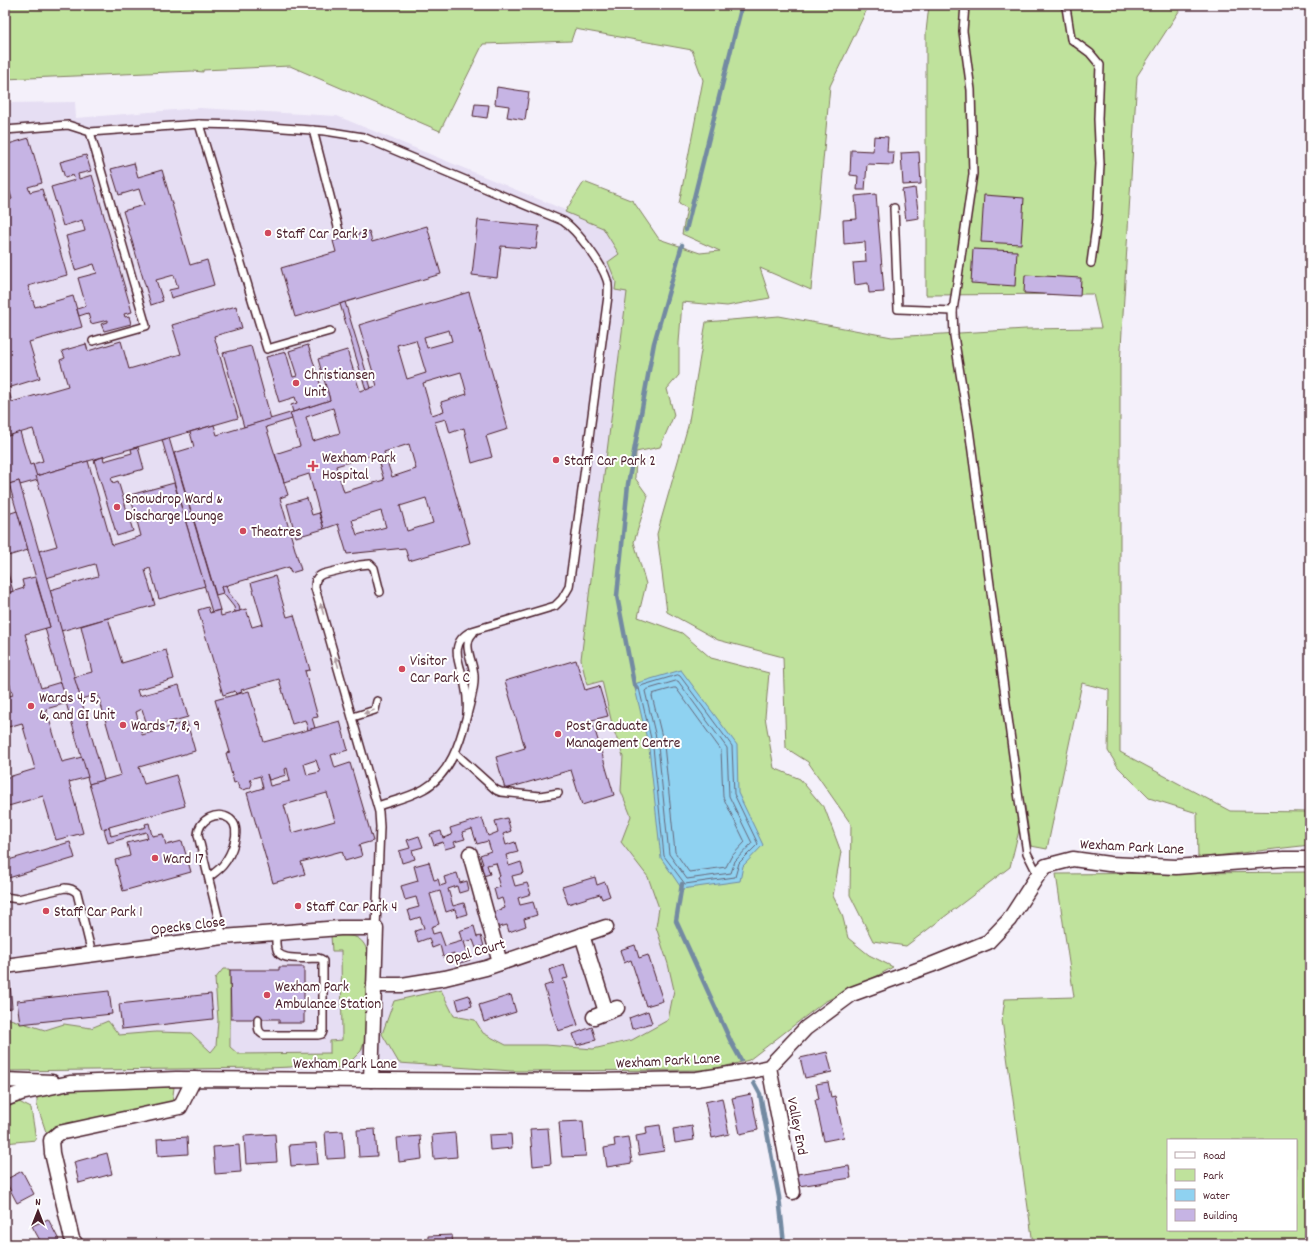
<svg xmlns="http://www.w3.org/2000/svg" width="1315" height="1249" viewBox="0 0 1315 1249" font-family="Dekko,sans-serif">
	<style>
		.built { fill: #e6def3 }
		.green { fill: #bfe29c; stroke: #848064; fill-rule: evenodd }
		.water { fill: #8fd2f1; stroke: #738aa2 }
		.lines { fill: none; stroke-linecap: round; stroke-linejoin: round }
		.shore { stroke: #66677a; stroke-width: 1 }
		.stream { stroke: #738aa2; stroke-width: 4.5 }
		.building { fill: #c6b4e4; stroke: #4a1f2b; fill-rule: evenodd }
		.service-casing { stroke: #4a1f2b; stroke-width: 10 }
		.minor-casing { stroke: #4a1f2b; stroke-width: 17 }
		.service { stroke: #fff; stroke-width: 7 }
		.minor { stroke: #fff; stroke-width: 14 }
		.oneway { fill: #ae9aa0 }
		.poi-dot { fill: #d1495b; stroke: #fff; stroke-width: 1.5 }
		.labels { text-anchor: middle; stroke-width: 4; stroke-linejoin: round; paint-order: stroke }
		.poi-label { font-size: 15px; fill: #4a1f2b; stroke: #fff; text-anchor: start }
		.street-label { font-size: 15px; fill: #4a1f2b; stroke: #fff }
	</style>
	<rect width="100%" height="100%" fill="#f4f0fa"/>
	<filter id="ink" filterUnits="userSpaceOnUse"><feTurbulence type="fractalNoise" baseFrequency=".025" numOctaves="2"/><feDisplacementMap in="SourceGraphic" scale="8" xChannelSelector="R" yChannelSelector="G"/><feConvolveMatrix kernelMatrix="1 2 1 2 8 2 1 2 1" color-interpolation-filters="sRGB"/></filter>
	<g filter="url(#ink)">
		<path class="built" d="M75 102 76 118 199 108 337 116 604 226 643 287 598 645 695 1053 689 1071H512L336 1069 5 1072V103Z"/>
		<g class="green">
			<path d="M5 5H869L830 86 811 290 760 268 770 298 727 306 682 302 679 343V375L667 389 674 415 660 447 636 452 635 478 648 496 634 542 646 584 638 617 682 633 711 658 769 673 765 717 774 768 800 779 825 809 841 852 833 896 842 914 848 938 869 955 893 967 877 976 824 1002 749 1060 712 1070 512 1071 399 1063 382 1034 394 1001 441 990 454 1016 475 1020 483 1033 506 1045H546L593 1049 632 1040 668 1020 674 990 668 964 656 927 659 908 648 877 621 842 631 816 621 791 623 756 613 728 602 681 587 685 581 659 627 292 615 290 616 282 608 262 619 254 603 228 565 212 584 182 633 201 659 239 700 253 720 251 682 234 687 208 679 204 703 80 692 50 575 29 571 41 483 44 440 131 290 66 203 70V72L193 71 5 79Z"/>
			<path d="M929 5H1183L1137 76 1120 365V752L1230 811 1310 812V845L1198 858 1197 813 1149 798 1118 767 1108 751 1109 690 1082 683 1047 849 1031 846 1025 806 1010 867 906 946 873 941 850 895 851 824 808 762 786 748 783 657 718 640 667 612 657 534 688 426 706 322 779 316 892 337 1026 329 1101 328 1093 294 926 295V32Z"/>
			<path d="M1310 872V1244H1033L1002 1020 1005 999 1074 997 1056 874ZM1168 1140H1296V1230H1168Z"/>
			<path d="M331 936C347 936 360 932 367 950L366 1037 361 1051 349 1063 342 1067 336 1068 318 1058 307 1060 291 1067 268 1068 5 1071V1019H10L45 1030 64 1024 91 1028 108 1021 119 1035 156 1032 191 1033 211 1052 216 1046 218 1020 215 979 223 969H230V1047L238 1054 330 1053V1041L342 1040 341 951H332Z"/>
			<path d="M174 1087 172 1104 150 1106 46 1132 37 1105V1096L88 1088Z"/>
			<path d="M19 1102 31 1108 36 1140 5 1143V1108Z"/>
		</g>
		<path class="water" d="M681 670 737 745 738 793 763 845 743 866 740 881 682 889 661 858 649 748 634 684Z"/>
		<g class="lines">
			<g class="shore">
				<path d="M678 675 680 676 732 746 734 794 758 844 739 863 735 877 685 884 664 856 653 747 639 688 641 686Z"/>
				<path d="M676 681H678L727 748 729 796 752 843 735 861 731 873 687 879 669 854 658 746 645 691 646 690Z"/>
				<path d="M674 688H676L721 750 723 797 745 842 731 857 726 867 689 872 675 852 664 745 652 696 653 694Z"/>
			</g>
			<g class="stream">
				<path d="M686 230 742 5"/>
				<path d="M637 688 634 684 617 596 628 484 654 343 682 245"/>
				<path d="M682 884 676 921 731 1042 741 1060"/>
				<path d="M754 1083 760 1094 779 1197 784 1244"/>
			</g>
		</g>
		<g class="building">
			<path d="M497 87 529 92 525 120 507 117 509 106 495 104Z"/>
			<path d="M475 104 489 105 487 118 473 116Z"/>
			<path d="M874 136 888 137 887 152H894L893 165 867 164 865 190H857L858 176 850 175 851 150 873 151Z"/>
			<path d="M29 138 42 183 28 187 30 192 42 189 67 275 28 286 35 307 73 296 82 327 29 342 40 378 8 388 5 379V201L12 199 8 186 5 187V145Z"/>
			<path d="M919 152 921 184 903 185 901 153Z"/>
			<path d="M86 155 91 171 78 174 79 179 92 175 132 312 124 314 125 317 129 316 131 324 104 331 101 324 108 322V320L91 324 88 313 79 316 77 309 86 306 78 278 97 273 94 264 75 270 66 236 85 231 82 220 63 226 51 187 75 180 73 175 65 178 60 162Z"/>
			<path d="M134 163 138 177 162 170 190 265 207 260 214 285 171 298 169 290 178 288 174 275 156 280 163 301 151 305 123 211 144 205 139 189 119 195 111 169Z"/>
			<path d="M915 188 919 218 906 220 902 190Z"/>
			<path d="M876 194 884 292 869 293 868 283 855 285 853 263 866 262 865 242 844 244 843 220 857 219 855 196Z"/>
			<path d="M984 195 1024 198 1021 244 981 242Z"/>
			<path d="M478 220 539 226 536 249 501 246 497 278 472 275Z"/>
			<path d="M427 226 441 274 295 317 281 268 336 252 333 241 369 231 372 242Z"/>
			<path d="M973 249 1017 251 1015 286 971 283Z"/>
			<path d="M1025 275 1081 278 1080 296 1024 293Z"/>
			<path d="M469 292 508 429 486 436 492 457 472 463 464 428 450 433 446 419 435 422 470 543 409 561 405 548 347 554 338 524 324 529 309 474 284 482 275 454 300 446 290 413 330 400 318 359 347 350 360 391 377 386 359 325ZM449 330 452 341 427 348 424 337ZM416 340 426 373 407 379 397 345ZM461 372 467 394 441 402 444 411 432 415 423 383ZM333 408 340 433 313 441 306 417ZM409 444 416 469 392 477 384 452ZM376 454 384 480 344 492 336 466ZM426 498 433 523 407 531 400 506ZM381 511 386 527 357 535 352 520Z"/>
			<path d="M345 302 371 388 366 390 340 304Z"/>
			<path d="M236 306 242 328 214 336 238 418 36 476 33 464 43 461 33 429 5 437V379L12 402 68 386 60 360 65 358 62 351 86 344 88 351 121 341 129 369 181 354 172 325Z"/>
			<path d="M308 345 322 390 327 389 330 400 293 412 291 405 297 403 295 397 279 402 266 357 286 352 293 377 297 376 289 351Z"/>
			<path d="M251 346 271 419 244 427 223 353Z"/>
			<path d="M290 413 292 419 266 427 288 495 280 498 301 570 291 573 289 567 221 587 223 593 216 595 174 453 194 447 190 432 214 425 217 435Z"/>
			<path d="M20 432 30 465 33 464 38 480 20 485 19 481 9 484 10 488 5 489V437Z"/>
			<path d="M169 438 220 610 212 612 162 440Z"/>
			<path d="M138 447 144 469 111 478 113 483 118 481 133 531 117 536 94 460 103 457 104 461 132 453 131 449Z"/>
			<path d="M88 461 112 545 141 536 130 495 174 483 205 586 159 599 150 568 145 570 155 605 61 631 50 590 98 576 95 564 46 578 39 551 57 546 36 476Z"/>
			<path d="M19 481 104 780 89 784 45 628 50 627 9 484Z"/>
			<path d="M307 498 312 515 319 513 324 529 296 537 287 504Z"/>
			<path d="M17 511 28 550 8 556 5 544V515Z"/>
			<path d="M5 563 13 591 5 594Z"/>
			<path d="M275 576 287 617 294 615 310 670 305 671 318 717 312 718 315 728 308 730 305 720 292 724 279 679 241 690 242 692 236 694 235 691 223 695 198 610 208 607 210 613 220 610 221 616 246 609 252 627 263 624 251 583Z"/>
			<path d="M35 577 50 627 25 634 41 688 61 682 67 703 46 709 62 762 82 757 88 777 69 782 83 833 56 840 43 796 5 807V778L35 769 22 723 5 728V697L13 695 5 669V594L24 588 22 580Z"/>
			<path d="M226 585 228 592 239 605 240 611 235 612 234 607 223 593 221 587Z"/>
			<path d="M108 618 122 663 166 650 174 679 137 690 139 696 179 685 188 717 148 728 142 709 136 712 142 735 187 722 195 751 139 767 144 784 176 775 185 806 102 829 89 784 121 775 98 694 81 699 74 677 92 672 81 626Z"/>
			<path d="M576 660 585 690 599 686 608 716 592 720 614 795 582 805 571 770 505 789 496 757 525 748 505 681Z"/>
			<path d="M249 691 264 742 340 721 348 750 331 755 335 768 350 763 373 841 359 845 362 856 345 861 342 851 301 862 305 874 273 883 247 793 263 788 260 776 250 779 252 784 250 788 242 790 239 788 237 782 234 783 226 753 230 752 215 700ZM316 760 320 772 307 775 304 764ZM287 768 290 781 270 786 267 774 269 780 286 775 285 769ZM327 793 335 821 292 833 284 805Z"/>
			<path d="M482 818 488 836 498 832 495 821 507 818 511 831 503 834 506 845 515 842 518 852 506 855 509 866 521 862 524 873 512 876 515 886 527 883 531 894 518 898 520 905 533 902 537 915 524 919 526 926 509 932 507 925 496 928 491 913 505 908 502 898 497 900 494 889 500 887 497 877 500 876 496 863 487 865 490 874 480 877 477 866 483 864 480 855 491 851 488 841 477 844 472 829 462 832 465 839 454 842 456 846 445 849 443 842 434 845 430 834 441 831 443 838 452 835 450 828Z"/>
			<path d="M149 823 152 836 163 834 166 845 182 841 191 872 123 891 115 860 130 856 127 843 148 838 146 832 108 843 104 829 109 827 111 836 146 827 145 824Z"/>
			<path d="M419 836 423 847 412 850 415 859 402 863 399 851 410 848 407 840Z"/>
			<path d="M70 842 75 858 5 879V861Z"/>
			<path d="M429 862 434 880 438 879 440 886 446 884 444 877 457 873 460 883 467 881 469 890 459 893 457 886 448 889 453 906 464 903 467 914 457 917 455 909 446 912 440 891 430 894 439 924 431 927 433 934 440 932 445 946 462 941 459 931 474 926 477 937 481 936 484 946 476 948 473 940 464 942 470 960 457 964 454 953 443 957 440 945 432 948 429 938 418 942 415 931 424 928 420 917 411 920 408 910 419 907 416 897 405 900 401 886 418 881 414 866Z"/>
			<path d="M595 877 597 885 605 882 610 896 602 899 600 894 568 904 562 887Z"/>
			<path d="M635 945 639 958 648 955 663 1001 646 1006 631 960 624 963 620 950Z"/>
			<path d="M564 965 568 978 563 979 578 1025 558 1031 544 986 553 983 549 970Z"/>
			<path d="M279 967H304V1023H279V1019H231L230 970H279Z"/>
			<path d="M10 983 12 1008 5 1009V984Z"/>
			<path d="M109 991 112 1014 20 1024 17 1001Z"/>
			<path d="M211 994 213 1019 122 1029 119 1004Z"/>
			<path d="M469 995 472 1006 459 1010 456 999Z"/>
			<path d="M511 995 516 1012 484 1022 479 1005Z"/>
			<path d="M648 1011 652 1023 632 1029 629 1018Z"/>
			<path d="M592 1027 596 1040 577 1045 573 1034Z"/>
			<path d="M827 1052 832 1072 805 1078 800 1058Z"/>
			<path d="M828 1082 831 1097 835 1096 844 1137 824 1141 815 1100 819 1099 816 1084Z"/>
			<path d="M751 1094 758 1130 740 1134 732 1098Z"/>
			<path d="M722 1098 729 1134 712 1138 705 1102Z"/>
			<path d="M583 1121 586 1156 562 1157 559 1122Z"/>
			<path d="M660 1125 664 1151 639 1155 636 1136 647 1134 646 1127Z"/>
			<path d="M692 1126 694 1140 675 1143 673 1129Z"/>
			<path d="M548 1128 551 1164 533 1166 530 1129Z"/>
			<path d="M375 1129 377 1156 359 1157 357 1130Z"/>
			<path d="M343 1131 345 1158 327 1159 325 1132Z"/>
			<path d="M455 1133 457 1157 434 1159 432 1135Z"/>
			<path d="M275 1134 277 1162 246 1164 244 1136Z"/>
			<path d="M511 1134 512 1148 490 1150 489 1135Z"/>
			<path d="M420 1136 422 1159 399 1162 397 1138Z"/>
			<path d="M187 1137 188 1154 158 1156 157 1139Z"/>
			<path d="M628 1137 632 1163 607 1167 604 1148 615 1146 614 1139Z"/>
			<path d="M316 1143 318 1164 291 1166 289 1145Z"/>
			<path d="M239 1145 241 1172 215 1174 213 1147Z"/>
			<path d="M107 1153 112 1174 79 1183 74 1162Z"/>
			<path d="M849 1166 851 1178 799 1186 797 1174Z"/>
			<path d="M22 1171 34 1194 17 1203 5 1180Z"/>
			<path d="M48 1219 59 1240 51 1244H42L32 1226Z"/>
			<path d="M452 1235 453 1244H414V1241L428 1240V1236Z"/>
		</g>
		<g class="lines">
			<g class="service-casing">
				<g id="service">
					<path d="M965 5 963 31 971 90 973 174 953 311 954 336 969 429 1020 807 1027 853 1038 875"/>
					<path d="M1064 5 1066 7 1071 39 1090 53 1100 65 1098 119 1100 164 1097 219 1091 263"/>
					<path d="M199 124 267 349 330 331"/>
					<path d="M5 130 68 125 90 132 146 326 93 341"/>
					<path d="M313 130 339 231"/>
					<path d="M90 132 199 124 243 125 325 131 363 137 563 221C577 230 602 264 607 280 609 285 608 290 608 296L569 587 562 599 555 606 472 631C447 643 460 664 465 685 467 694 468 703 467 713"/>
					<path d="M894 208 898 309 953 311"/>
					<path d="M353 717 375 710 377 701"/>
					<path d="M455 753 496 790 501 792 540 796 558 793"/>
					<path d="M378 806C393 801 410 797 424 789 450 774 460 743 467 715 470 702 475 689 474 676 474 662 461 645 473 633"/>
					<path d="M209 877C214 873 219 870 223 865 231 855 243 829 230 819 217 810 199 819 198 835L223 937"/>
					<path d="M5 897 18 899 65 888C70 888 73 889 77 893L92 954"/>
					<path d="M376 928 380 827 379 812 315 588C315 580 316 577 323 574L360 565 370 564 374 568 380 592"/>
					<path d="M258 1019C258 1026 257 1032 264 1035H318L322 1034 323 1031V961L321 959 318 958C308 958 283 961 278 952 275 947 276 938 276 933"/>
				</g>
			</g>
			<g class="minor-casing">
				<g id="minor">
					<path d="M470 854 500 963"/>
					<path d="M582 935 606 1012"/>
					<path d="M5 966 223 937 340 928H376L371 1080"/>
					<path d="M374 985H402L445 978 486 968 606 927"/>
					<path d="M594 1017 617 1008"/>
					<path d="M769 1067 793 1192"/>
					<path d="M5 1080 52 1082"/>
					<path d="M5 1099 21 1093 70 1083 176 1079 593 1081 697 1079 756 1070 769 1067 806 1028 852 994 931 965 988 942 1009 920 1038 875 1046 866 1073 859 1109 864 1176 867 1284 859H1310"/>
					<path d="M76 1244 72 1239 52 1153 51 1140 59 1133 180 1107 194 1079"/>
				</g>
			</g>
			<use href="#service" class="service"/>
			<use href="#minor" class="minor"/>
		</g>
		<defs><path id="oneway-solid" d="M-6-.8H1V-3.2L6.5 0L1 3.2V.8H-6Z"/></defs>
		<g class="oneway">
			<use href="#oneway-solid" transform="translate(322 609) rotate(-106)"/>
			<use href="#oneway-solid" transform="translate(337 662) rotate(-106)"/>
			<use href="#oneway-solid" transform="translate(369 712) rotate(161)"/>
		</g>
	</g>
	<g class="poi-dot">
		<circle cx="268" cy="233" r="4"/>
		<circle cx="296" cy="383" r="4"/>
		<circle cx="556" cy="460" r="4"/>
		<path d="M311 460h4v4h4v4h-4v4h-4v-4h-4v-4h4z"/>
		<circle cx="117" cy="507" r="4"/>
		<circle cx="243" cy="531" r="4"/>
		<circle cx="402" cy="669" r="4"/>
		<circle cx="31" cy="706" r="4"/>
		<circle cx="123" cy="725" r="4"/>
		<circle cx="558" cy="734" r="4"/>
		<circle cx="155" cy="858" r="4"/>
		<circle cx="298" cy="906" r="4"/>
		<circle cx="46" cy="911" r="4"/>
		<circle cx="267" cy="995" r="4"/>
	</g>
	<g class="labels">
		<g class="poi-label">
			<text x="276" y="238">Staff Car Park 3</text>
			<text x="304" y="379">Christiansen<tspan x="304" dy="17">Unit</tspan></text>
			<text x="322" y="462">Wexham Park<tspan x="322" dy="17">Hospital</tspan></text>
			<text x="564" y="465">Staff Car Park 2</text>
			<text x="125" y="503">Snowdrop Ward &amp;<tspan x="125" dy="17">Discharge Lounge</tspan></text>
			<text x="251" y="536">Theatres</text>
			<text x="410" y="665">Visitor<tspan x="410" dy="17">Car Park C</tspan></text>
			<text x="39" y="702">Wards 4, 5,<tspan x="39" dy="17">6, and GI Unit</tspan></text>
			<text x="131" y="730">Wards 7, 8, 9</text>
			<text x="566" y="730">Post Graduate<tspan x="566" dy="17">Management Centre</tspan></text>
			<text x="163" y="863">Ward 17</text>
			<text x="306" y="911">Staff Car Park 4</text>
			<text x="54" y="916">Staff Car Park 1</text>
			<text x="275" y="991">Wexham Park<tspan x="275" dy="17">Ambulance Station</tspan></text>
		</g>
		<g class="street-label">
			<text transform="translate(1132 846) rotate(3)" y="5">Wexham Park Lane</text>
			<text transform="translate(188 925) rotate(-7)" y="5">Opecks Close</text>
			<text transform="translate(475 951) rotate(-16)" y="5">Opal Court</text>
			<text transform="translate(668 1060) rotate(-3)" y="5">Wexham Park Lane</text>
			<text x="345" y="1068">Wexham Park Lane</text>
			<text transform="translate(798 1126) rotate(79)" y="5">Valley End</text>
		</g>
	</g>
	<rect width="1315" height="1249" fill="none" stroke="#fff" stroke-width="20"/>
	<rect x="10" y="10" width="1295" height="1229" fill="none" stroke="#4a1f2b" stroke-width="1.5" filter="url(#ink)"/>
	<rect x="1167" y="1139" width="130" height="92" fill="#ffffff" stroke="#b7a5aa"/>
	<rect x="1175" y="1152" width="20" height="6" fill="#ffffff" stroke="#b7a5aa"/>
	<text x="1203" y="1159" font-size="12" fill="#4a1f2b">Road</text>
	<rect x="1175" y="1169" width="20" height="12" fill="#bfe29c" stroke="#b7a5aa"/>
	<text x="1203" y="1179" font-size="12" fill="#4a1f2b">Park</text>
	<rect x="1175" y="1189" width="20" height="12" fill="#8fd2f1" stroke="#b7a5aa"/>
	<text x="1203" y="1199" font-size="12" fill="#4a1f2b">Water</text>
	<rect x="1175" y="1209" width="20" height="12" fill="#c6b4e4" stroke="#b7a5aa"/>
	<text x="1203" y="1219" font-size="12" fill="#4a1f2b">Building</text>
	<g transform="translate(38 1211)" stroke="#ffffff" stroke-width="3" paint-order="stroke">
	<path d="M0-3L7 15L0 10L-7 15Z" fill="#4a1f2b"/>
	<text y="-6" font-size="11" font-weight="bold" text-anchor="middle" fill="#4a1f2b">N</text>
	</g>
</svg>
